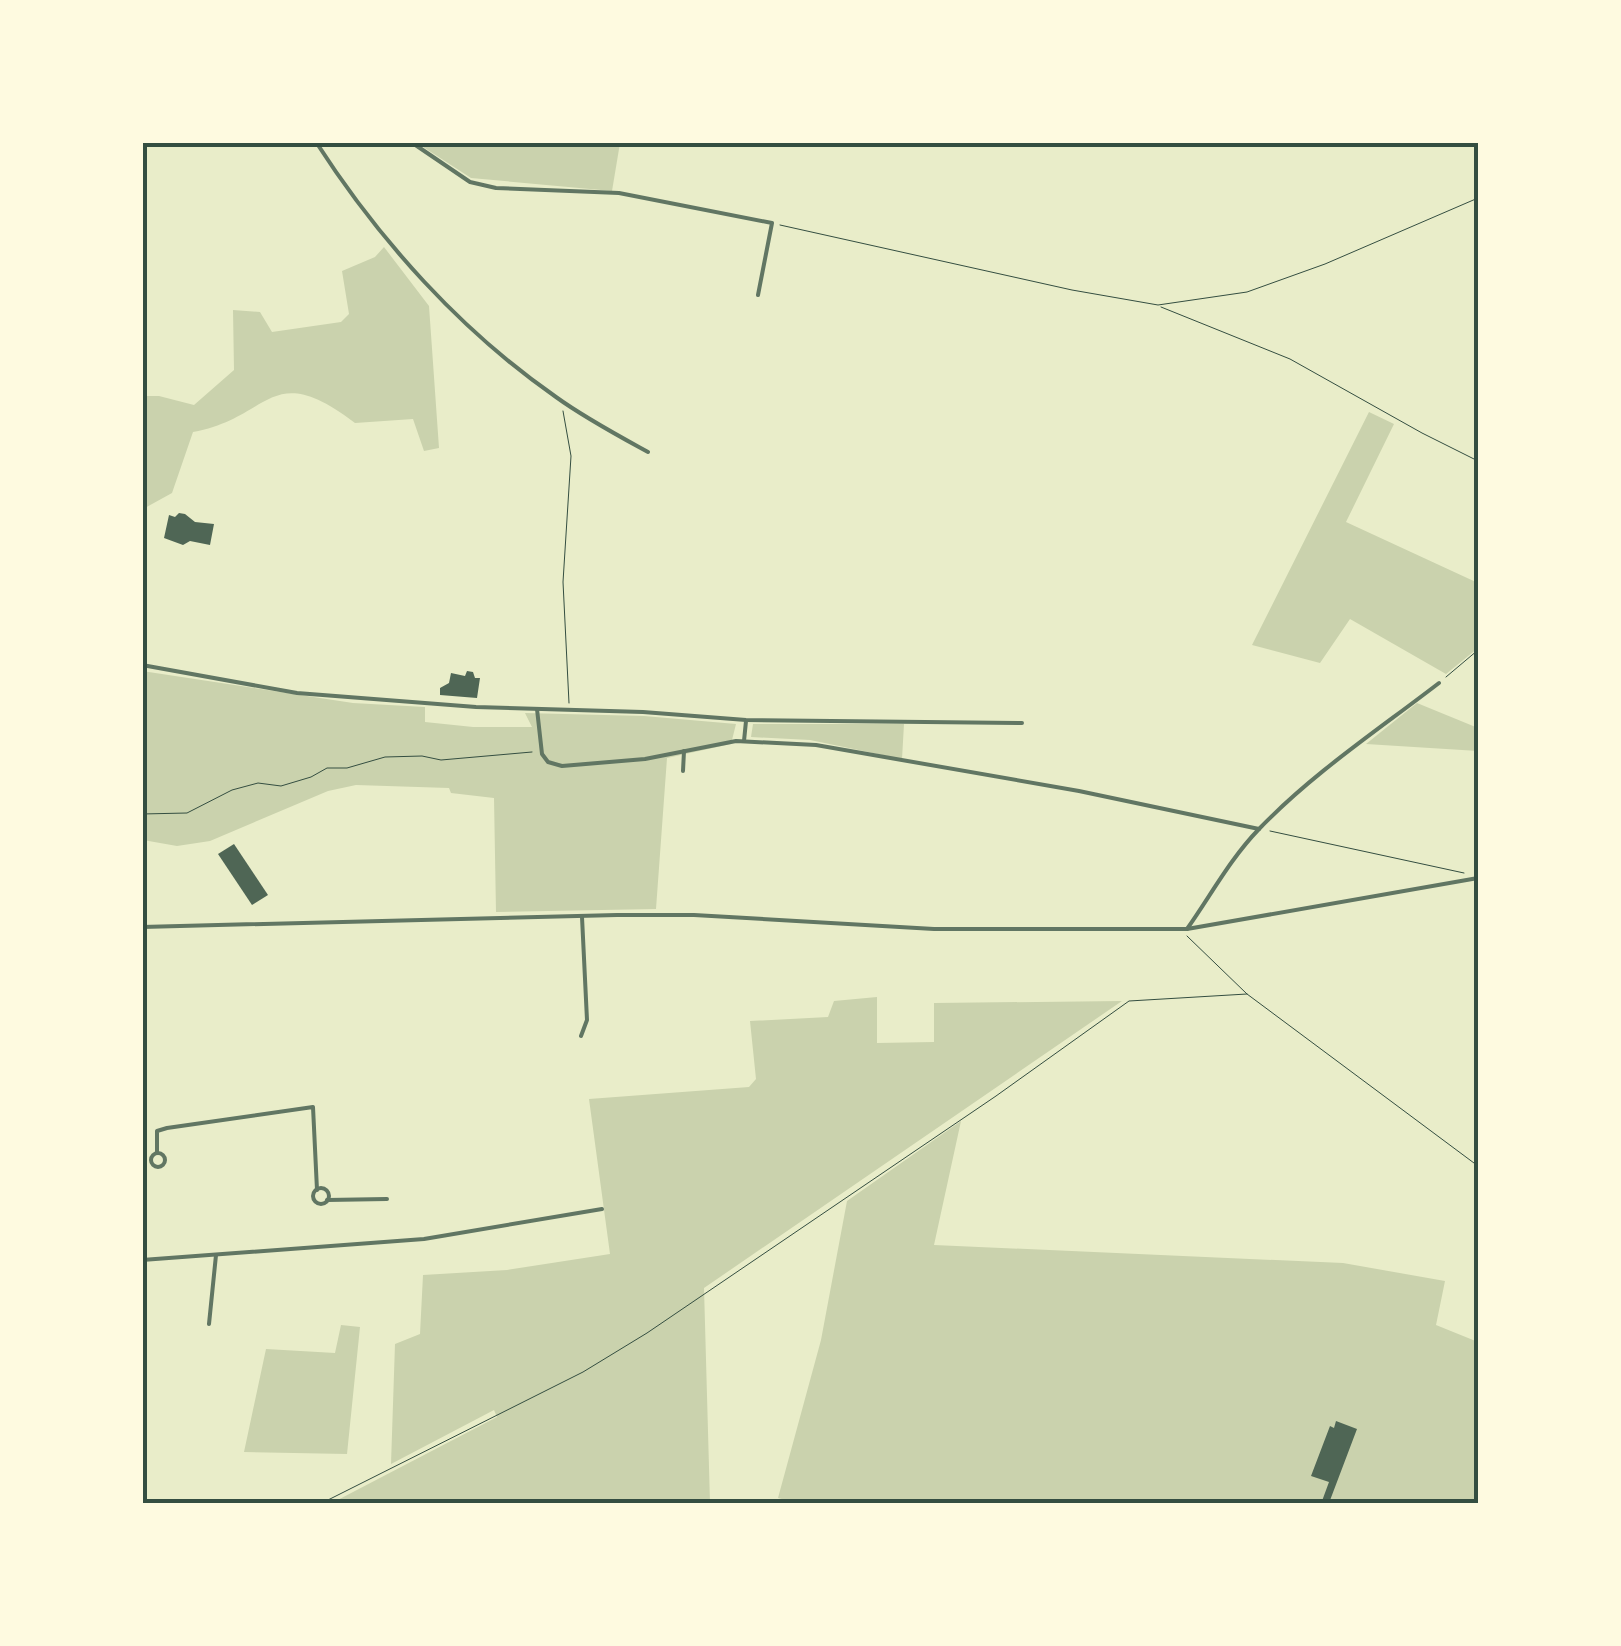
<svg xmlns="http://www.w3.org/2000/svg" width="1621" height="1646" viewBox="0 0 1621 1646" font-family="'Fira Sans Condensed',sans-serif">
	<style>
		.green { fill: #cad2ad }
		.building { fill: #4f6655 }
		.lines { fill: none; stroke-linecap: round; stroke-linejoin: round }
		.path { stroke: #344e41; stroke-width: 1 }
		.minor { stroke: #617663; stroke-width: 4 }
		.tertiary { stroke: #617663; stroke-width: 4 }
		.neatline { fill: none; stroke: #344e41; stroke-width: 4 }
	</style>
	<rect width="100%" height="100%" fill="#e9edc9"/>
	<g class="green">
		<path d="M417 143H620L612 191 471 178Z"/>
		<path d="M384 247 429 306 439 448 424 451 413 419 355 423C269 358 272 418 193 432L172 493 143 509V396H159L194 405 234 370 233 310 260 312 272 332 341 322 349 314 342 271 375 257Z"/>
		<path d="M1369 412 1394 424 1346 522 1478 583V648L1446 674 1350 619 1320 663 1252 645Z"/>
		<path d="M142 671 353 703 425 707V722L473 727H532L525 713 644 716 736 724 731 744 667 758 656 909 496 912 494 798 451 793 449 788 356 785 328 791 210 841 177 846 143 840 142 740 147 739Z"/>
		<path d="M1417 703 1478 728V751L1366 744Z"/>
		<path d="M753 724H904L902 759 810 740 751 737Z"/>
		<path d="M877 997V1043L934 1042V1003L1122 1001 704 1288 710 1503 330 1504 497 1417 494 1410 391 1464 395 1344 420 1334 423 1275 507 1270 610 1254 589 1099 749 1087 756 1079 750 1021 828 1017 834 1001Z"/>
		<path d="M961 1121 934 1245 1343 1263 1445 1281 1436 1325 1478 1342V1503L801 1504 778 1498 821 1340 847 1201Z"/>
		<path d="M341 1325 360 1327 347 1454 244 1452 266 1349 335 1353Z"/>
	</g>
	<g class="building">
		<path d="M179 513 185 514 195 522 214 524 210 545 190 541 183 545 164 538 169 515 175 517Z"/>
		<path d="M467 671 473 672 475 678H480L477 698 440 695V688L449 683 451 673 465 676Z"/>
		<rect x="142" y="698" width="5" height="42"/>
		<path d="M234 844 268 895 252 905 218 854Z"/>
		<path d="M1336 1421 1357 1429 1329 1503 1322 1501 1329 1482 1311 1476 1330 1426 1334 1428Z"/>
	</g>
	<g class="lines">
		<g class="path">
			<path d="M780 225 1072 290 1158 305 1247 292 1325 264 1478 198"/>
			<path d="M1161 307 1290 359 1422 433 1478 461"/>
			<path d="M563 411 571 456 563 582 569 703"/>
			<path d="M1446 677 1478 650"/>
			<path d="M142 814 187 813 232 790 258 783 281 786 311 777 327 768H347L385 757 422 756 441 760 532 752"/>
			<path d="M1270 831 1464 873"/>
			<path d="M1187 936 1247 994 1478 1166"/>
			<path d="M320 1504 583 1372 647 1333 996 1096 1129 1001 1247 994"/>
		</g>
		<g class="minor">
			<path d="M316 142C379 240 461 331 556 397 585 418 617 435 648 452"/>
			<path d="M411 142 470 182 496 188 619 193 772 223 758 295"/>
			<path d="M142 665 297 693 476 707 643 712 746 720 1022 723"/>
			<path d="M537 709 542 754 548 762 562 766 645 759 736 741 816 745 1079 791 1259 829"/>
			<path d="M744 741 746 721"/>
			<path d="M683 771 684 751"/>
			<path d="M1187 929C1211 895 1230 859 1259 829 1313 773 1378 730 1439 683"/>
			<path d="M581 1036 587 1020 582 917"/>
			<circle cx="158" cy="1160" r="7"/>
			<path d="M157 1153V1131L167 1128 313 1107 317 1190"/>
			<circle cx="321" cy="1196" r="8"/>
			<path d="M327 1200 387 1199"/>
			<path d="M142 1260 424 1239 602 1209"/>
			<path d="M209 1324 216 1255"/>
		</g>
		<g class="tertiary">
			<path d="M302 142H356"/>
			<path d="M142 927 617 915H694L934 929H1187L1478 878"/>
		</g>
	</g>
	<rect width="1621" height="1646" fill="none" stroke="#fefae0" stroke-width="290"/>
	<rect x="145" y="145" width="1331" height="1356" class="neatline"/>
</svg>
